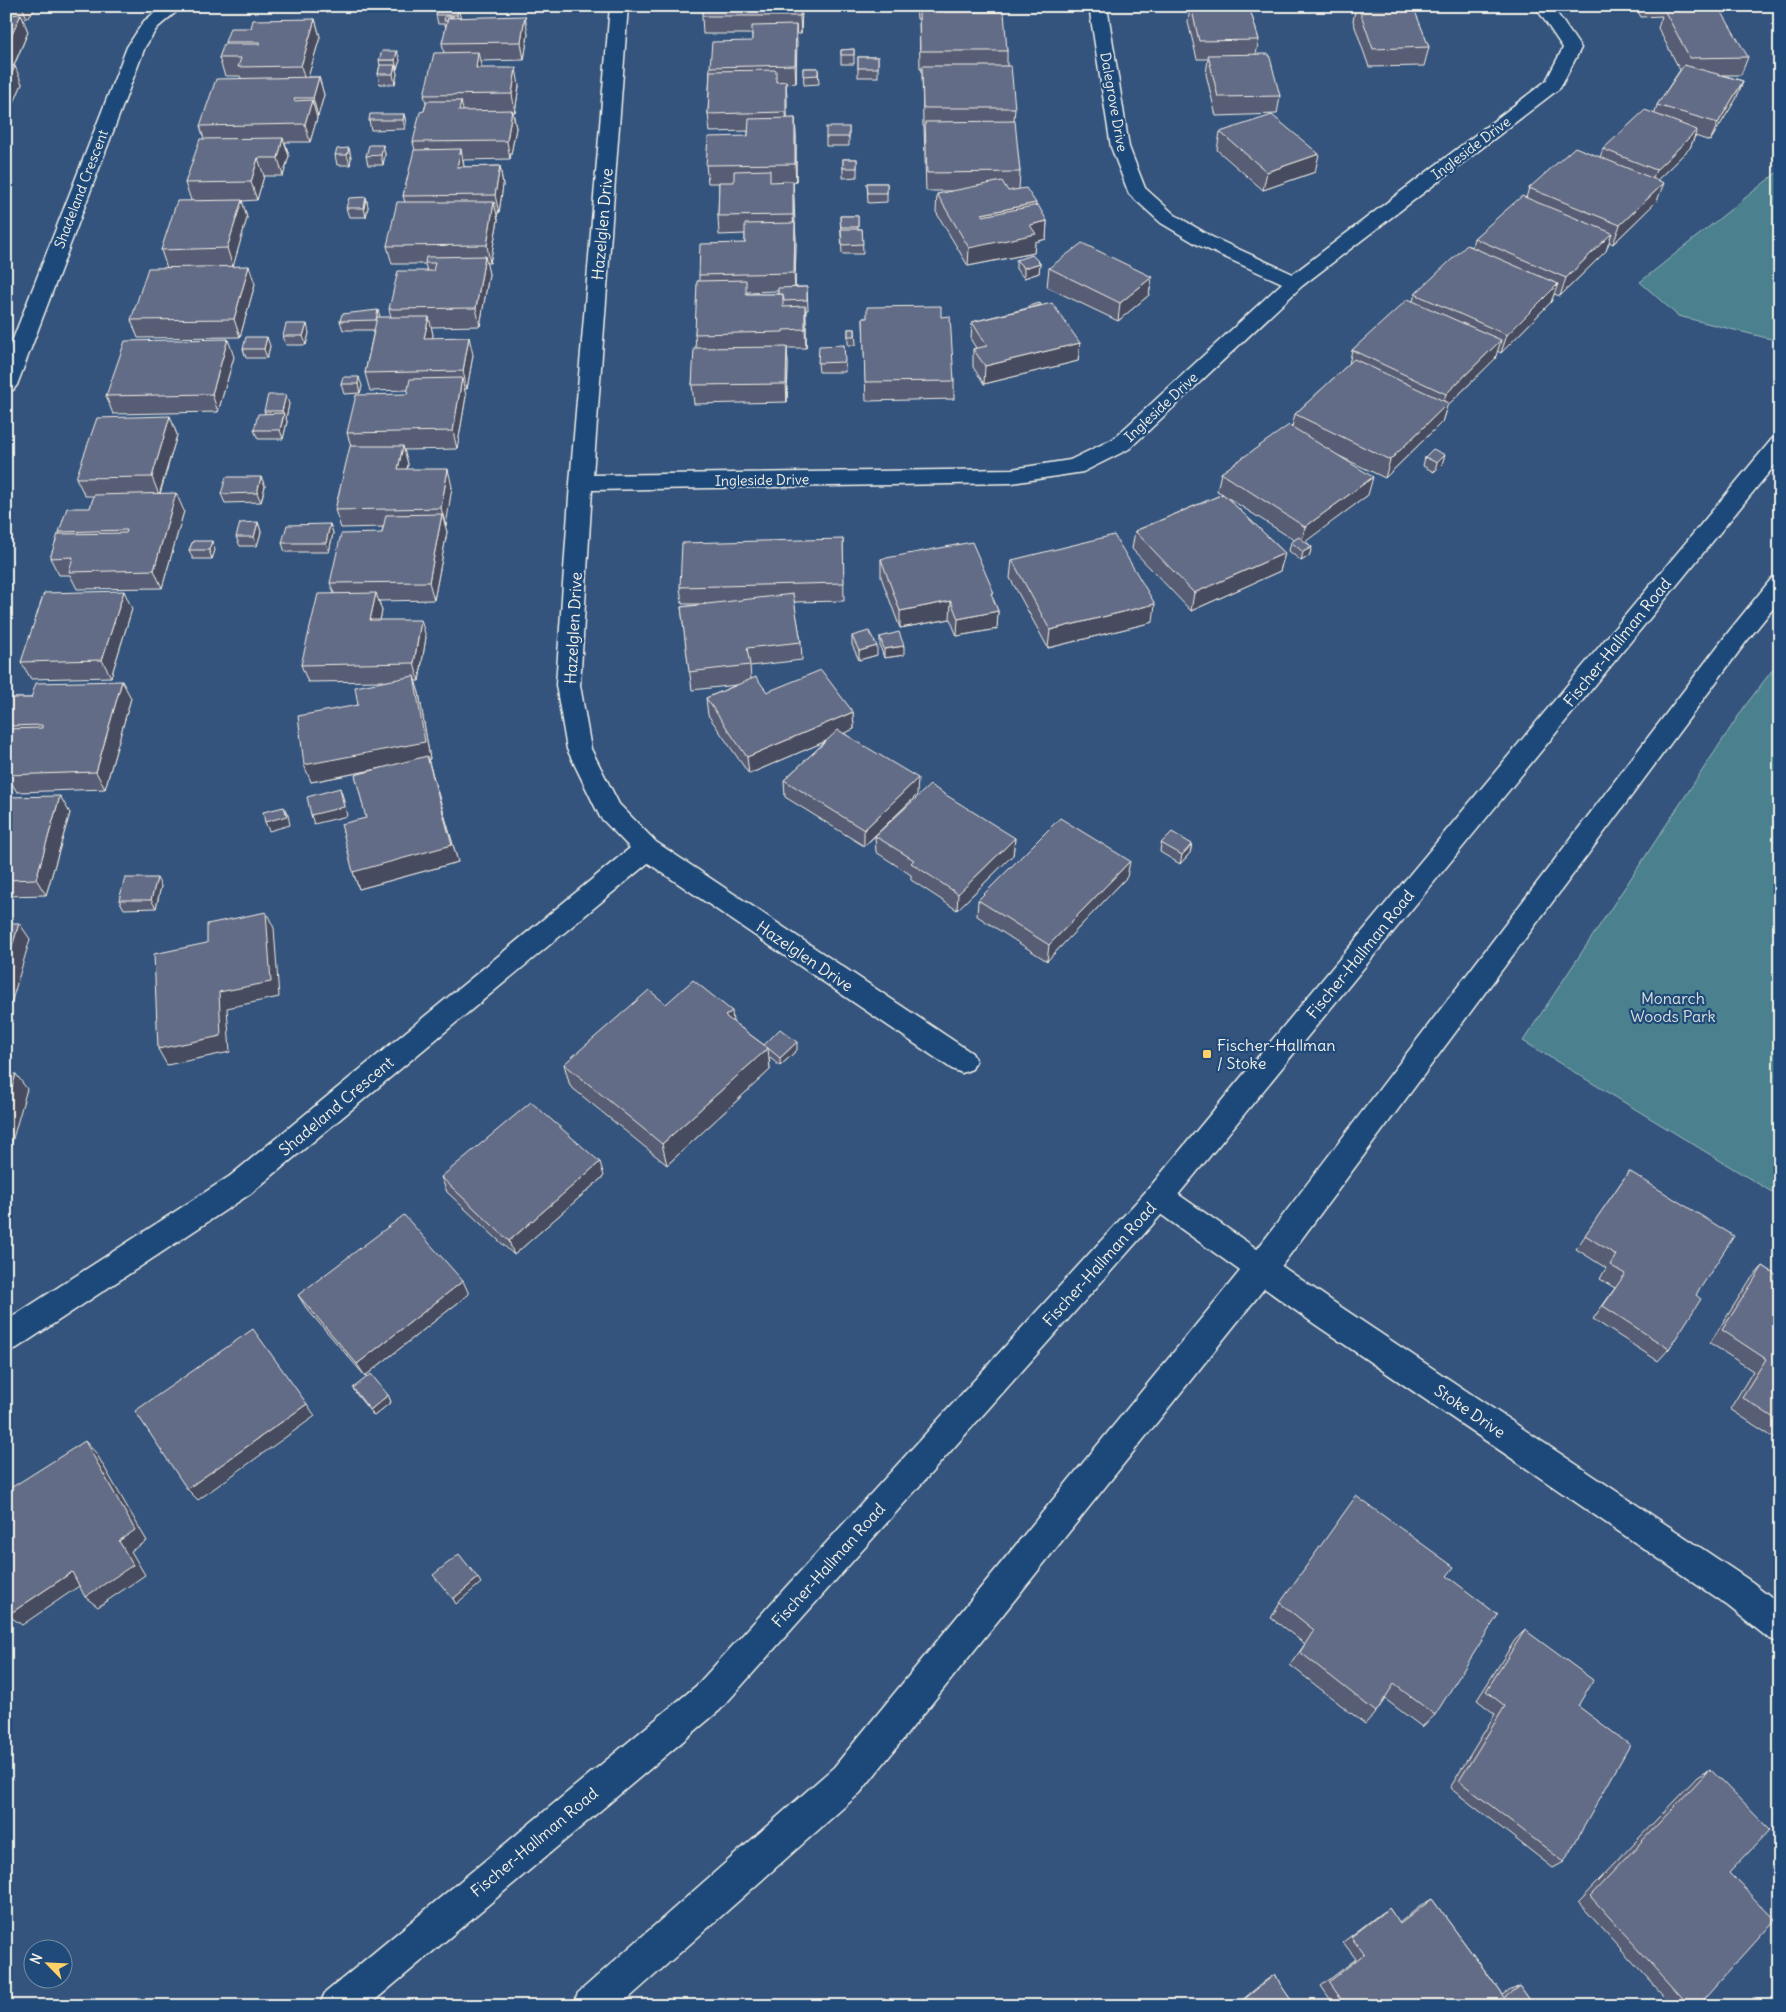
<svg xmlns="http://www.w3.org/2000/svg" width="1786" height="2012" viewBox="0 0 1786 2012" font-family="Delius,sans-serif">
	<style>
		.green { fill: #4b818e; stroke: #a0b9bb }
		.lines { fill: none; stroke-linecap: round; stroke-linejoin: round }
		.street-casing { stroke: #f4f1e8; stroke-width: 3 }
		.secondary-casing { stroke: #f4f1e8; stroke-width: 3 }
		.street { fill: #1f4a7a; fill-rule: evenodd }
		.secondary { fill: #1f4a7a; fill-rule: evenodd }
		.wall { fill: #565d74; stroke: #f4f1e8; fill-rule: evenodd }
		.shaded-wall { fill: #464c5e; stroke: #f4f1e8 }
		.building { fill: #646c87; stroke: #f4f1e8 }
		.poi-dot { fill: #ffd166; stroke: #1f4a7a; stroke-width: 2 }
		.labels { text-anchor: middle; stroke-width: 4.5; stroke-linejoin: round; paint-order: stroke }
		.far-street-label { font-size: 14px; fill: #f4f1e8; stroke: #1f4a7a }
		.street-label { font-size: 16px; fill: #f4f1e8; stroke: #1f4a7a }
		.park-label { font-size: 16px; fill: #dbe0da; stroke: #1f4a7a }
		.poi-label { font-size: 16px; fill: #f4f1e8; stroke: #1f4a7a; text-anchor: start }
	</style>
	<rect width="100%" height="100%" fill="#34547e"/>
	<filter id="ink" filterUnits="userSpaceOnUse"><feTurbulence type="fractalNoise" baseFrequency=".02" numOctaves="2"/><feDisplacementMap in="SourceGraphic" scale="10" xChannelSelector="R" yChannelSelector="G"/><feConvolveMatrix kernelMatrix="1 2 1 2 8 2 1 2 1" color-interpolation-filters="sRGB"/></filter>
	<g filter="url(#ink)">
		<g class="green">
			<path d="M1780 170V335L1775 340 1678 316 1640 282Z"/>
			<path d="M1780 660V1197L1523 1041 1745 706Z"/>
		</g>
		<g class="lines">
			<g class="street-casing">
				<g id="street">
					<path d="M164 6H183L157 28 145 47 17 385 13 390 6 392V357L127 47 144 21Z"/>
					<path d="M610 6H628L593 475 1012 469 1070 460 1113 439 1282 283 1198 245 1161 223 1129 194 1111 147 1089 6H1107L1129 147 1145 188 1175 215 1212 237 1293 274 1546 81 1563 48 1535 6H1552L1581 48 1560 88 1302 286 1129 449 1083 472 1012 483 592 490 580 685 591 749 619 804 656 842 972 1053 976 1061 972 1069 962 1073 952 1069 648 863 250 1194 17 1348 6 1352V1321L230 1176 630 848 600 817 567 749 556 685 570 483Z"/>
					<path d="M1159 1184 1169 1188 1335 1303 1752 1582 1780 1604V1643L1768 1638 1728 1606 1313 1323 1149 1206 1144 1197 1149 1188Z"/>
				</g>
			</g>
			<g class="secondary-casing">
				<g id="secondary">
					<path d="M1780 437V459L1169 1206 720 1710 368 2006H319L325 1993 696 1686 1149 1188 1772 439Z"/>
					<path d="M1780 576V600L1746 642 1271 1280 860 1793 620 2006H572L578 1993 834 1767 1249 1260 1730 630 1772 578Z"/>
				</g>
			</g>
			<use href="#street" class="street"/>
			<use href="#secondary" class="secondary"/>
		</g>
		<g class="wall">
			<path d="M6 6H38L27 18 22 17 28 32 14 66 22 84 6 121Z"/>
			<path d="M802 6 801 34H796V83L786 84 787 119 795 118 796 137V182H793L796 241 795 287H807L808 310H806V348H787L788 365 787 402 694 404 692 385 696 348 695 334 699 281V275L745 243V234L719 235 718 216 719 183H708L706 165 748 136V131L710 132 708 114 710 67 752 41V34H703L702 16ZM778 291V294H747V292Z"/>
			<path d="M916 6H1000V12L1007 51V66L1015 108 1014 121 1020 172 1019 189 1036 206 1047 221 1046 239 1035 242 1034 253 968 266 936 212 937 194 955 191H926L924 126H923L922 69H920L919 19H917Z"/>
			<path d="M1188 6H1249L1259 40 1256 54 1280 96 1277 114 1216 116 1206 74 1208 59H1197L1188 22 1190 7Z"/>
			<path d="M1356 6H1430L1429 7 1413 8 1429 47 1424 66 1369 67 1353 21Z"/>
			<path d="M1635 6H1702L1701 9 1748 57 1741 75H1722L1743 81 1736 99 1710 141 1695 136 1690 148 1657 180V201L1613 244 1609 242 1606 251 1560 296 1554 294 1551 302 1501 353 1497 351 1495 359 1447 406 1442 422 1385 478 1337 455 1368 495 1305 541 1312 547 1309 556 1301 561 1289 551 1291 542 1294 540 1225 496 1285 553 1280 571 1191 611 1132 549 1135 531 1223 494 1217 491 1221 473 1292 427 1295 414 1349 364 1352 350 1413 301 1415 294 1472 247 1474 238 1526 198 1529 188 1600 157 1603 149 1655 113 1657 105 1680 70 1658 28 1662 16 1641 17Z"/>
			<path d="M458 7 460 17 528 34 524 60 480 61 481 68 519 86 515 112H513L516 128 510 159 463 160 464 167 500 166 503 185 499 213H497L498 220 490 263H486L489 274 480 326 431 327 433 335 432 338 473 355 467 389H464L466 396 457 449 404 450 408 464 407 469 452 487 445 526 447 532 434 600 379 601 382 611 380 620 426 637 419 681H415L419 693 430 759H428L458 862 359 889 353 872 378 769 311 782 358 705 384 681 308 682 301 665 334 593 330 583 382 533 383 527 341 528 335 510 351 446 347 433 407 394 408 390 370 391 365 373 374 330H343L340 321 391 317 389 309 427 271 425 264H392L387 246 405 202 403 196 415 150 413 142 424 111 426 103 424 95 444 53 442 43 446 29 445 24H438L436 15Z"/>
			<path d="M315 19 320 37 308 77H319L324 95 318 116H316L317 118 310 142H285L289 156 283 176H264L257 200 242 201 247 218 233 266 255 284 240 337 138 338 131 320 167 268 161 250 191 200 185 183 204 139 200 126 241 78 240 76H225L219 58 225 44V42L251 28Z"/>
			<path d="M854 49V64H841V50Z"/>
			<rect x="858" y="57" width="20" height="20"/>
			<path d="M379 60H400L397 69H396L397 74 395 84H380L378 74 380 65Z"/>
			<path d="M803 68H818L819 84 804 85Z"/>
			<path d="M404 114 406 123 405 129 371 130 369 120Z"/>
			<path d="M849 127V146H826V137Z"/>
			<path d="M1220 132 1315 172 1263 190 1217 150Z"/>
			<path d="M383 145 385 154 383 165H368L366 156Z"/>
			<path d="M349 148 351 158 350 165H337L335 155Z"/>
			<path d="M843 159H857V177L843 178Z"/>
			<path d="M867 183H887V202L868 203Z"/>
			<path d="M366 197 368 207 366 217H349L346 208Z"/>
			<path d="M840 216H858V229H862L863 254H842Z"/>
			<path d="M1016 260 1040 263 1039 273 1024 278 1016 269Z"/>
			<path d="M1049 268 1152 277 1149 295 1118 321 1047 287Z"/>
			<path d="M1041 305 1080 343 1078 361 984 384 973 367V349L976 348 971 340 972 322 1028 308V306Z"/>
			<path d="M941 317 954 381V399L866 401 863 318Z"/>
			<path d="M848 329H855L856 345H848Z"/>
			<path d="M309 333 306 345H286L283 336Z"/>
			<path d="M844 345 845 372H819L818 363Z"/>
			<path d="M270 346 267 358H246L243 349Z"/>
			<path d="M234 357 218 412 113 414 106 396Z"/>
			<path d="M343 377 362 386 360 393 344 394 341 384Z"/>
			<path d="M289 404 286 418 287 422 283 439H258L254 430 265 413 264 411Z"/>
			<path d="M170 416 177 435 160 494 184 511 162 588 77 589 70 575H59L50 558 60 534 59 532 90 508 94 496H85L76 478Z"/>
			<path d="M1425 457 1442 464 1434 472 1423 466Z"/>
			<path d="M261 477 265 486 261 502 225 503 221 494Z"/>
			<path d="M258 522 261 532 257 546H240L236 537Z"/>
			<path d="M330 524 333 533 329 552H285L282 543Z"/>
			<path d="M843 539 844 601 794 602 801 642 802 660 750 666 751 679 767 692 853 712 854 729 844 733 917 795 875 836 1015 838 1013 855 957 910 911 880V875L876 852 875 836 864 846 785 797 784 780 826 741 749 774 708 715 706 698 737 685 692 690 681 607 706 604H682L680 587Z"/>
			<path d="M193 541 215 550 212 559H193L189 550Z"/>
			<path d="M881 559 993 599 998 611 997 629 957 636 950 619 900 628 881 577Z"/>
			<path d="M1012 560 1153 622 1048 648 1010 578Z"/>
			<path d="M132 609 111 677 31 679 21 662Z"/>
			<path d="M852 636 877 655 859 660 852 645Z"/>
			<path d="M880 637 904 655 884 658 880 646Z"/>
			<path d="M6 698H131L105 789 17 792 6 774Z"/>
			<path d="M6 797 70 813 46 895 6 896Z"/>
			<path d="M1161 843 1192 844 1190 853 1180 864 1160 852Z"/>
			<path d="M1127 877 1047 961 977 916 978 900Z"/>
			<path d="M161 886 156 908 124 909 119 900Z"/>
			<path d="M666 1004 733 1022 764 1045 797 1050 780 1066 769 1057 770 1070 667 1165 570 1086 564 1064Z"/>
			<path d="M1629 1171 1696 1295 1669 1349 1658 1361 1593 1319 1615 1288 1600 1279 1606 1268 1576 1249Z"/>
			<path d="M604 1176 514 1255 447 1192 441 1177Z"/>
			<path d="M1763 1266 1780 1277V1442L1730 1409 1753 1371 1710 1343 1750 1280Z"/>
			<path d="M469 1294 365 1376 306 1308 298 1295Z"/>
			<path d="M353 1388 388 1395 391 1402 374 1416 357 1395Z"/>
			<path d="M1447 1576 1435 1715 1422 1727 1385 1699 1376 1712 1365 1724 1290 1665 1305 1644 1271 1618 1280 1603Z"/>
			<path d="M1525 1630 1578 1706 1564 1862 1553 1868 1450 1788 1495 1714 1477 1700 1515 1640Z"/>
			<path d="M1710 1769 1729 1873 1698 2006H1673L1578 1902 1697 1777Z"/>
			<path d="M1432 1899 1503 1995 1509 1991 1520 1986 1534 2006H1335L1321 1986 1356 1959 1343 1942 1381 1913 1389 1908 1399 1923 1423 1904Z"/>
			<path d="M1274 1975 1295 2006H1235L1265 1981Z"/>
		</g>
		<g class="shaded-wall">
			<path d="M22 6H38L27 18Z"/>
			<path d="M801 6H802L801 34 800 16Z"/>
			<path d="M458 7 460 16 459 24 457 15Z"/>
			<path d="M21 14 28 32 11 72 6 60V48Z"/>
			<path d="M525 16 528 34 524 60 521 42Z"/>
			<path d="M315 19 320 37 306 84 301 66Z"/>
			<path d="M796 25 797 43 796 83 795 65Z"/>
			<path d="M397 51 400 60 397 69 395 60Z"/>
			<path d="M478 52 482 70 476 68Z"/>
			<path d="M395 65 397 74 395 84 393 74Z"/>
			<path d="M15 66 22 84 6 121V86Z"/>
			<path d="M516 68 519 86 515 112 512 94Z"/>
			<path d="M319 77 324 95 318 116 313 98Z"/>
			<path d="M786 81 787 99V131L786 112Z"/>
			<path d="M1743 81 1736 99 1710 141 1718 123Z"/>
			<path d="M312 100 317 118 310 142 305 124Z"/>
			<path d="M461 101 465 119 459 111Z"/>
			<path d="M512 110 516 128 510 159 507 141Z"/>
			<path d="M404 114 406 123 405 129 403 120Z"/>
			<path d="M795 118 796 137V182L795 164Z"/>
			<path d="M1697 130 1690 148 1649 188 1656 170Z"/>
			<path d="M283 138 289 156 283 176 278 158Z"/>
			<path d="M383 145 385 154 383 165 381 155Z"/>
			<path d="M349 148 351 158 350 165 347 155Z"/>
			<path d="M461 149 464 167H457Z"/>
			<path d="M1319 154 1315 172 1263 190 1267 172Z"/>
			<path d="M258 158 264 176 257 200 251 182Z"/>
			<path d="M500 166 503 185 499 213 495 195Z"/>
			<path d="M793 181 794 199V233L793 215Z"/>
			<path d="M1664 183 1657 201 1613 244 1620 225Z"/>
			<path d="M366 197 368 207 366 217 364 208Z"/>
			<path d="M242 200 247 218 233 267 227 248Z"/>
			<path d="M494 202 498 220 490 263 487 245Z"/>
			<path d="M1036 203 1035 222 981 232 982 214Z"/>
			<path d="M1047 221 1046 239 1035 242 1034 253 968 266 969 248 1030 225Z"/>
			<path d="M795 223 796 241 795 291 794 273Z"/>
			<path d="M1612 233 1606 251 1560 296 1566 278Z"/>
			<path d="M485 256 489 274 480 326 476 308Z"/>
			<path d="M1040 263 1039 273 1024 278V268Z"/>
			<path d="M249 266 255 284 240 337 234 319Z"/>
			<path d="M1152 277 1149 295 1118 321 1120 303Z"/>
			<path d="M1558 284 1551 302 1501 353 1507 335Z"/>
			<path d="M805 306 806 325V348L805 329Z"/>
			<path d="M378 310 381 320H376Z"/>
			<path d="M429 317 433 335 429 356 424 338Z"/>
			<path d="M307 324 309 333 306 345 303 336Z"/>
			<path d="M267 337 270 346 267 358 264 349Z"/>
			<path d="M469 337 473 355 467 389 463 371Z"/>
			<path d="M228 339 234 357 218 412 212 394Z"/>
			<path d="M1501 340 1495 359 1447 406 1442 422 1385 478 1390 460 1441 410 1446 394Z"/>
			<path d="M1080 343 1078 361 984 384 985 366Z"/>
			<path d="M787 347 788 365 787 402 786 384Z"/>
			<path d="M359 377 362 386 360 393 358 384Z"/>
			<path d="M462 378 466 396 457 449 453 431Z"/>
			<path d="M286 395 289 404 286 418 287 422 283 439 280 430 284 415 282 411Z"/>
			<path d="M170 416 177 435 159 495 152 477Z"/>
			<path d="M403 446 408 464 403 488 398 469Z"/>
			<path d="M1445 455 1442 464 1434 472 1437 463Z"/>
			<path d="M448 469 452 487 446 526 441 508Z"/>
			<path d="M261 477 265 486 261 502 257 493Z"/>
			<path d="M1373 477 1368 495 1301 545 1305 527Z"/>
			<path d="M176 493 184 511 162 588 154 570Z"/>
			<path d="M442 514 447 532 434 600 429 582Z"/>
			<path d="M258 522 261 532 257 546 254 537Z"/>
			<path d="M330 524 333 533 329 552 326 543Z"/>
			<path d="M212 541 215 550 212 559 209 550Z"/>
			<path d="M1312 547 1309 556 1301 561 1303 552Z"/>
			<path d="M1285 553 1280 571 1191 611 1194 593Z"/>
			<path d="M124 591 132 609 111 677 102 660Z"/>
			<path d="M376 593 382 611 376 638 370 620Z"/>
			<path d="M951 601 950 619 900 628V611Z"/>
			<path d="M1155 604 1153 622 1048 648 1050 630Z"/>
			<path d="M998 611 997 629 957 636 958 619Z"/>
			<path d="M421 620 426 637 419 681 414 663Z"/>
			<path d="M877 646V655L859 660V651Z"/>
			<path d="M904 646V655L884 658V649Z"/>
			<path d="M414 676 419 693 430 759H428L458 862 359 889 353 872 428 759 311 782 304 765Z"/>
			<path d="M122 681 131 698 105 789 96 772Z"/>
			<path d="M853 712 854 729 749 774 747 757Z"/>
			<path d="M918 778 917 795 864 846V830Z"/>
			<path d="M340 788 343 797 347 816 314 824 311 815Z"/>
			<path d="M60 796 70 813 46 895 36 879Z"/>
			<path d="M284 807 288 815 290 825 269 831 265 822Z"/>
			<path d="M1015 838 1013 855 957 910 958 894Z"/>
			<path d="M1192 844 1190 853 1180 864 1182 855Z"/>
			<path d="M1130 861 1127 877 1047 961 1049 945Z"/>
			<path d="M157 878 161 886 156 908 151 900Z"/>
			<path d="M266 912 274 928 279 997 227 1008 230 1052 167 1065 158 1049 219 992Z"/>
			<path d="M19 923 30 939 6 1021V967Z"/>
			<path d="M732 1011 734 1034 725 1016Z"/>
			<path d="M797 1042V1050L780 1066V1058Z"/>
			<path d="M768 1048 770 1070 667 1165 662 1144Z"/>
			<path d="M16 1074 27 1089 6 1163V1106Z"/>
			<path d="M600 1162 604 1176 514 1255 509 1241Z"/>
			<path d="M463 1281 469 1294 365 1376 357 1364Z"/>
			<path d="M388 1395 391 1402 374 1416 370 1410Z"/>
			<path d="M307 1404 315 1416 198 1500 187 1489Z"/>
			<path d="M85 1441 96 1453 147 1541 131 1551 145 1575 98 1607 85 1597 119 1541Z"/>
			<path d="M72 1572 85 1582 22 1625 8 1615Z"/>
			<path d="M478 1578 481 1583 456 1604 453 1599Z"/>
		</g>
		<g class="building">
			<path d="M703 6H801L800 16H702Z"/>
			<path d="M932 6H945V12H1004L1007 51H920L919 12H932Z"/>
			<path d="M1191 6H1249L1259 40 1199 41Z"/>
			<path d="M1358 6H1413L1429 47 1373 49Z"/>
			<path d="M438 7H458L457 15H436Z"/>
			<path d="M1720 9 1748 57 1690 58 1664 10Z"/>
			<path d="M21 14 6 48V15Z"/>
			<path d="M445 16H453V17L448 18 447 21H444Z"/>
			<path d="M525 16 521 42 442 43 448 18Z"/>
			<path d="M315 19 301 66 238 67 241 58H219L224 44H259L260 42H225L230 28H251L253 20Z"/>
			<path d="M796 25 795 65 710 67 712 42 752 41V26Z"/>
			<path d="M854 49V55H841V50Z"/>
			<path d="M382 51H397L395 60H379Z"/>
			<path d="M478 52 476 68H516L512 94 424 95 434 53Z"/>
			<path d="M1269 54 1280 96 1218 97 1208 55Z"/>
			<rect x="858" y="57" width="20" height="11"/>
			<path d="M380 65H395L393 74H378Z"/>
			<path d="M1684 65 1743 81 1718 123 1657 105Z"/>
			<path d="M6 66H15L6 86Z"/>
			<path d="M922 66H1011L1015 108H923Z"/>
			<path d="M803 68H818V75L803 76Z"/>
			<path d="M776 70V82L786 81V112L708 114 710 71Z"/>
			<path d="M319 77 313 98H295L294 101 312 100 305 124 200 126 216 79Z"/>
			<path d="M427 101H461L459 111 512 110 507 141 413 142 420 112 424 111Z"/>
			<path d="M1645 110 1697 130 1656 170 1603 149Z"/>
			<path d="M370 114H404L403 120H369Z"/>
			<path d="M1272 115 1319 154 1267 172 1220 132Z"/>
			<path d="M795 118V164L706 165 708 137 748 136 749 119Z"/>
			<path d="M1015 121 1020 172 927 173 925 122Z"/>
			<rect x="826" y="127" width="23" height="10"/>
			<path d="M283 138 278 158H258L251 182 185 183 200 139Z"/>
			<path d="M369 145H383L381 155 366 156Z"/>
			<path d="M1575 147 1664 183 1620 225 1529 188Z"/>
			<path d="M349 148 347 155H335L337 149Z"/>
			<path d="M461 149 457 167 500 166 495 195 403 196 414 150Z"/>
			<rect x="843" y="159" width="14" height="9"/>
			<path d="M770 170V182L793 181V215L718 216 719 182H734V171Z"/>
			<path d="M1002 181 1008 191 1026 188 1036 203 982 214 983 216 1038 205 1047 221 1030 225 1036 234 969 248 937 194Z"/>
			<path d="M867 183H887V193H868Z"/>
			<path d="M1522 196 1612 233 1566 278 1474 238Z"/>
			<path d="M366 197 364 208H346L349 198Z"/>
			<path d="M242 200 227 248 161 250 177 201Z"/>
			<path d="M397 202H494L487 245 387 246Z"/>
			<path d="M840 216H858V227H841Z"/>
			<path d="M795 223 794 273 699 275 700 244 745 243V224Z"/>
			<path d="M841 229H862L863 244 842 245Z"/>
			<path d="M1082 243 1152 277 1120 303 1049 268Z"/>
			<path d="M1467 245 1558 284 1507 335 1415 294Z"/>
			<path d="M1032 255 1040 263 1024 268 1016 260Z"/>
			<path d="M485 256 476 308 389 309 398 271H433L435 263H425L426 257Z"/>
			<path d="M249 266 234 319 131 320 148 268Z"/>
			<path d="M746 280V294H783V307L805 306V329L783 330V332L695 334 697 281Z"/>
			<path d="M807 287V300L784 301 783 294H778V288Z"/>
			<path d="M1408 299 1501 340 1446 394 1352 350Z"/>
			<path d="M1040 303 1041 305 1030 308 1028 306Z"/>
			<path d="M1052 303 1080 343 985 366 973 349 987 346 972 322Z"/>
			<path d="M941 306V317L950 316 954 381 865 382 863 318H867V307Z"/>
			<path d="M378 310 376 320 340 321 342 314Z"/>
			<path d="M377 317H429L424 338 469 337 463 371 365 373Z"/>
			<path d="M286 324H307L303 336H283Z"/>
			<rect x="848" y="329" width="7" height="7"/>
			<path d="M246 337H267L264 349H243Z"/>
			<path d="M228 339 212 394 106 396 125 341Z"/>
			<path d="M844 345 845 362 818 363 819 346Z"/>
			<path d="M787 347 786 384 692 385 694 348Z"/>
			<path d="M1354 359 1448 403 1390 460 1295 414Z"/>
			<path d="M343 377H359L358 384H341Z"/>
			<path d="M462 378 453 431 347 433 356 395 407 394 410 379Z"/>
			<path d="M268 395H286L282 411H264Z"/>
			<path d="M284 413 280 430H254L258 414Z"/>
			<path d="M170 416 152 477 76 478 97 418Z"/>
			<path d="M1289 425 1373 477 1305 527 1221 473Z"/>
			<path d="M350 446H403L398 469H448L441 508 335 510Z"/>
			<path d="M1433 449 1445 455 1437 463 1425 457Z"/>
			<path d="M226 477H261L257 493 221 494Z"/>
			<path d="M176 493 154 570 69 572 73 557 50 558 58 534 126 533 127 530 59 532 67 508H90L94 495Z"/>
			<path d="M1223 494 1285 553 1194 593 1135 531Z"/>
			<path d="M442 514 429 582 330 583 341 534 382 533 386 515Z"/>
			<path d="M258 522 254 537H236L240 523Z"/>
			<path d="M330 524 326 543H282L287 525Z"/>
			<path d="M1114 535 1155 604 1050 630 1012 560Z"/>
			<path d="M1299 537 1312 547 1303 552 1291 542Z"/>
			<path d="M843 539 844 583 680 587 682 543Z"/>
			<path d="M193 541H212L209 550H189Z"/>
			<path d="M972 542 994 593H991L998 611 958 619 951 601 900 611 881 559Z"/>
			<path d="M124 591 102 660 21 662 44 593Z"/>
			<path d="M376 593 370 620H421L414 663 301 665 318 594Z"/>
			<path d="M793 594 801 642 747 648 750 665 689 672 681 607Z"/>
			<path d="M869 631 877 646 859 651 852 636Z"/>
			<path d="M899 632 904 646 884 649 880 637Z"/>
			<path d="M821 670 853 712 747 757 706 698 756 677 767 692Z"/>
			<path d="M414 676 425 742 304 765 298 716 358 705 355 687Z"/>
			<path d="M122 681 96 772 7 775 12 757H6V729L42 728V725L6 726V698H31L36 683Z"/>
			<path d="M838 730 918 778 864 830 784 780Z"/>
			<path d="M427 756 452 845 353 872 341 824 366 818 355 775Z"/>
			<path d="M930 785 1015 838 958 894 911 863 914 860 875 836Z"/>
			<path d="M340 788 344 807 311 815 307 797Z"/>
			<path d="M60 796 36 879 6 880V797Z"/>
			<path d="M284 807 287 816 265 822 263 812Z"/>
			<path d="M1060 818 1130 861 1049 945 978 900Z"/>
			<path d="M1172 832 1192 844 1182 855 1161 843Z"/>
			<path d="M125 878H157L151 900H119Z"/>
			<path d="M266 912 271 982 219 992 221 1036 158 1049 154 954 207 943V924Z"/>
			<path d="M6 923H19L6 967Z"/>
			<path d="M693 980 732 1011 725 1016 768 1048 662 1144 564 1064 649 990 666 1004Z"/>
			<path d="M780 1029 797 1042 780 1058 764 1045Z"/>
			<path d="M6 1074H16L6 1106Z"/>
			<path d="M531 1102 600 1162 509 1241 441 1177Z"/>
			<path d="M1629 1171 1734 1236 1696 1295 1701 1299 1669 1349 1603 1306 1625 1274 1610 1265 1616 1255 1585 1235Z"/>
			<path d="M404 1215 463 1281 357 1364 298 1295Z"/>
			<path d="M1763 1266 1780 1277V1422L1742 1397 1766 1359 1722 1330Z"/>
			<path d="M253 1329 307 1404 187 1489 135 1411Z"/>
			<path d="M371 1374 388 1395 370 1410 353 1388Z"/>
			<path d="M85 1441 135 1530 119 1541 133 1565 85 1597 72 1572 8 1615 6 1611V1491Z"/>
			<path d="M1356 1496 1454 1567 1447 1576 1498 1615 1435 1715 1394 1684 1376 1712 1300 1652 1314 1630 1280 1603Z"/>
			<path d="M459 1554 478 1578 453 1599 433 1575Z"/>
			<path d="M1525 1630 1593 1680 1578 1706 1630 1745 1564 1862 1459 1781 1505 1706 1486 1691Z"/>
			<path d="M1710 1769 1770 1830 1729 1873 1775 1920 1698 2006H1690L1590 1896Z"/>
			<path d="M1432 1899 1505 1998 1520 1986 1534 2006H1346L1329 1982 1364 1954 1351 1937 1389 1908 1400 1924Z"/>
			<path d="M1274 1975 1295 2006H1236Z"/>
		</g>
	</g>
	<rect class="poi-dot" x="1202" y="1049" width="10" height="10" rx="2.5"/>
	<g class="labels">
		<g class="far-street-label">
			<text transform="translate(1114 102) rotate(80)" y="5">Dalegrove Drive</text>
			<text transform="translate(1471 148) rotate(-37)" y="5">Ingleside Drive</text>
			<text transform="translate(81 189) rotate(-69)" y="5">Shadeland Crescent</text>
			<text transform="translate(1161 407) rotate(-43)" y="5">Ingleside Drive</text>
			<text transform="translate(762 480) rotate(-1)" y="5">Ingleside Drive</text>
		</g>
		<g class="street-label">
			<text transform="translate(602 224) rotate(-85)" y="6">Hazelglen Drive</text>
			<text transform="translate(573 628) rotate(-87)" y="6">Hazelglen Drive</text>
			<text transform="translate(1617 642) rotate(-51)" y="6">Fischer-Hallman Road</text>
			<text transform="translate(1360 954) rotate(-51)" y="6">Fischer-Hallman Road</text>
			<text transform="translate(805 956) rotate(34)" y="6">Hazelglen Drive</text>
			<text transform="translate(336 1106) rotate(-40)" y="6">Shadeland Crescent</text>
			<text transform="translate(1099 1264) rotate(-48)" y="6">Fischer-Hallman Road</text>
			<text transform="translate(1470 1411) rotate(34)" y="6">Stoke Drive</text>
			<text transform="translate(828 1565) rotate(-48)" y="6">Fischer-Hallman Road</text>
			<text transform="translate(534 1842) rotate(-40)" y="6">Fischer-Hallman Road</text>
		</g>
		<g class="park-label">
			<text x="1673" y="1004">Monarch<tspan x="1673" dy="18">Woods Park</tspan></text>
		</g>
		<g class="poi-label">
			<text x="1217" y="1051">Fischer-Hallman<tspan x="1217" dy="18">/ Stoke</tspan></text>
		</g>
	</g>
	<rect width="1786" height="2012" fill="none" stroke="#1f4a7a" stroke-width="25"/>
	<rect x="12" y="12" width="1761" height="1987" fill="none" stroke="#f4f1e8" stroke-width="2" filter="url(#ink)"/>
	<g transform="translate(48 1964) rotate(294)"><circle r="24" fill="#1f4a7a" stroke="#748da6"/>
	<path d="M0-4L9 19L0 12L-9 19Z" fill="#ffd166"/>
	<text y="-8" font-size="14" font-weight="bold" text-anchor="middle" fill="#f4f1e8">N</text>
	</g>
</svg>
